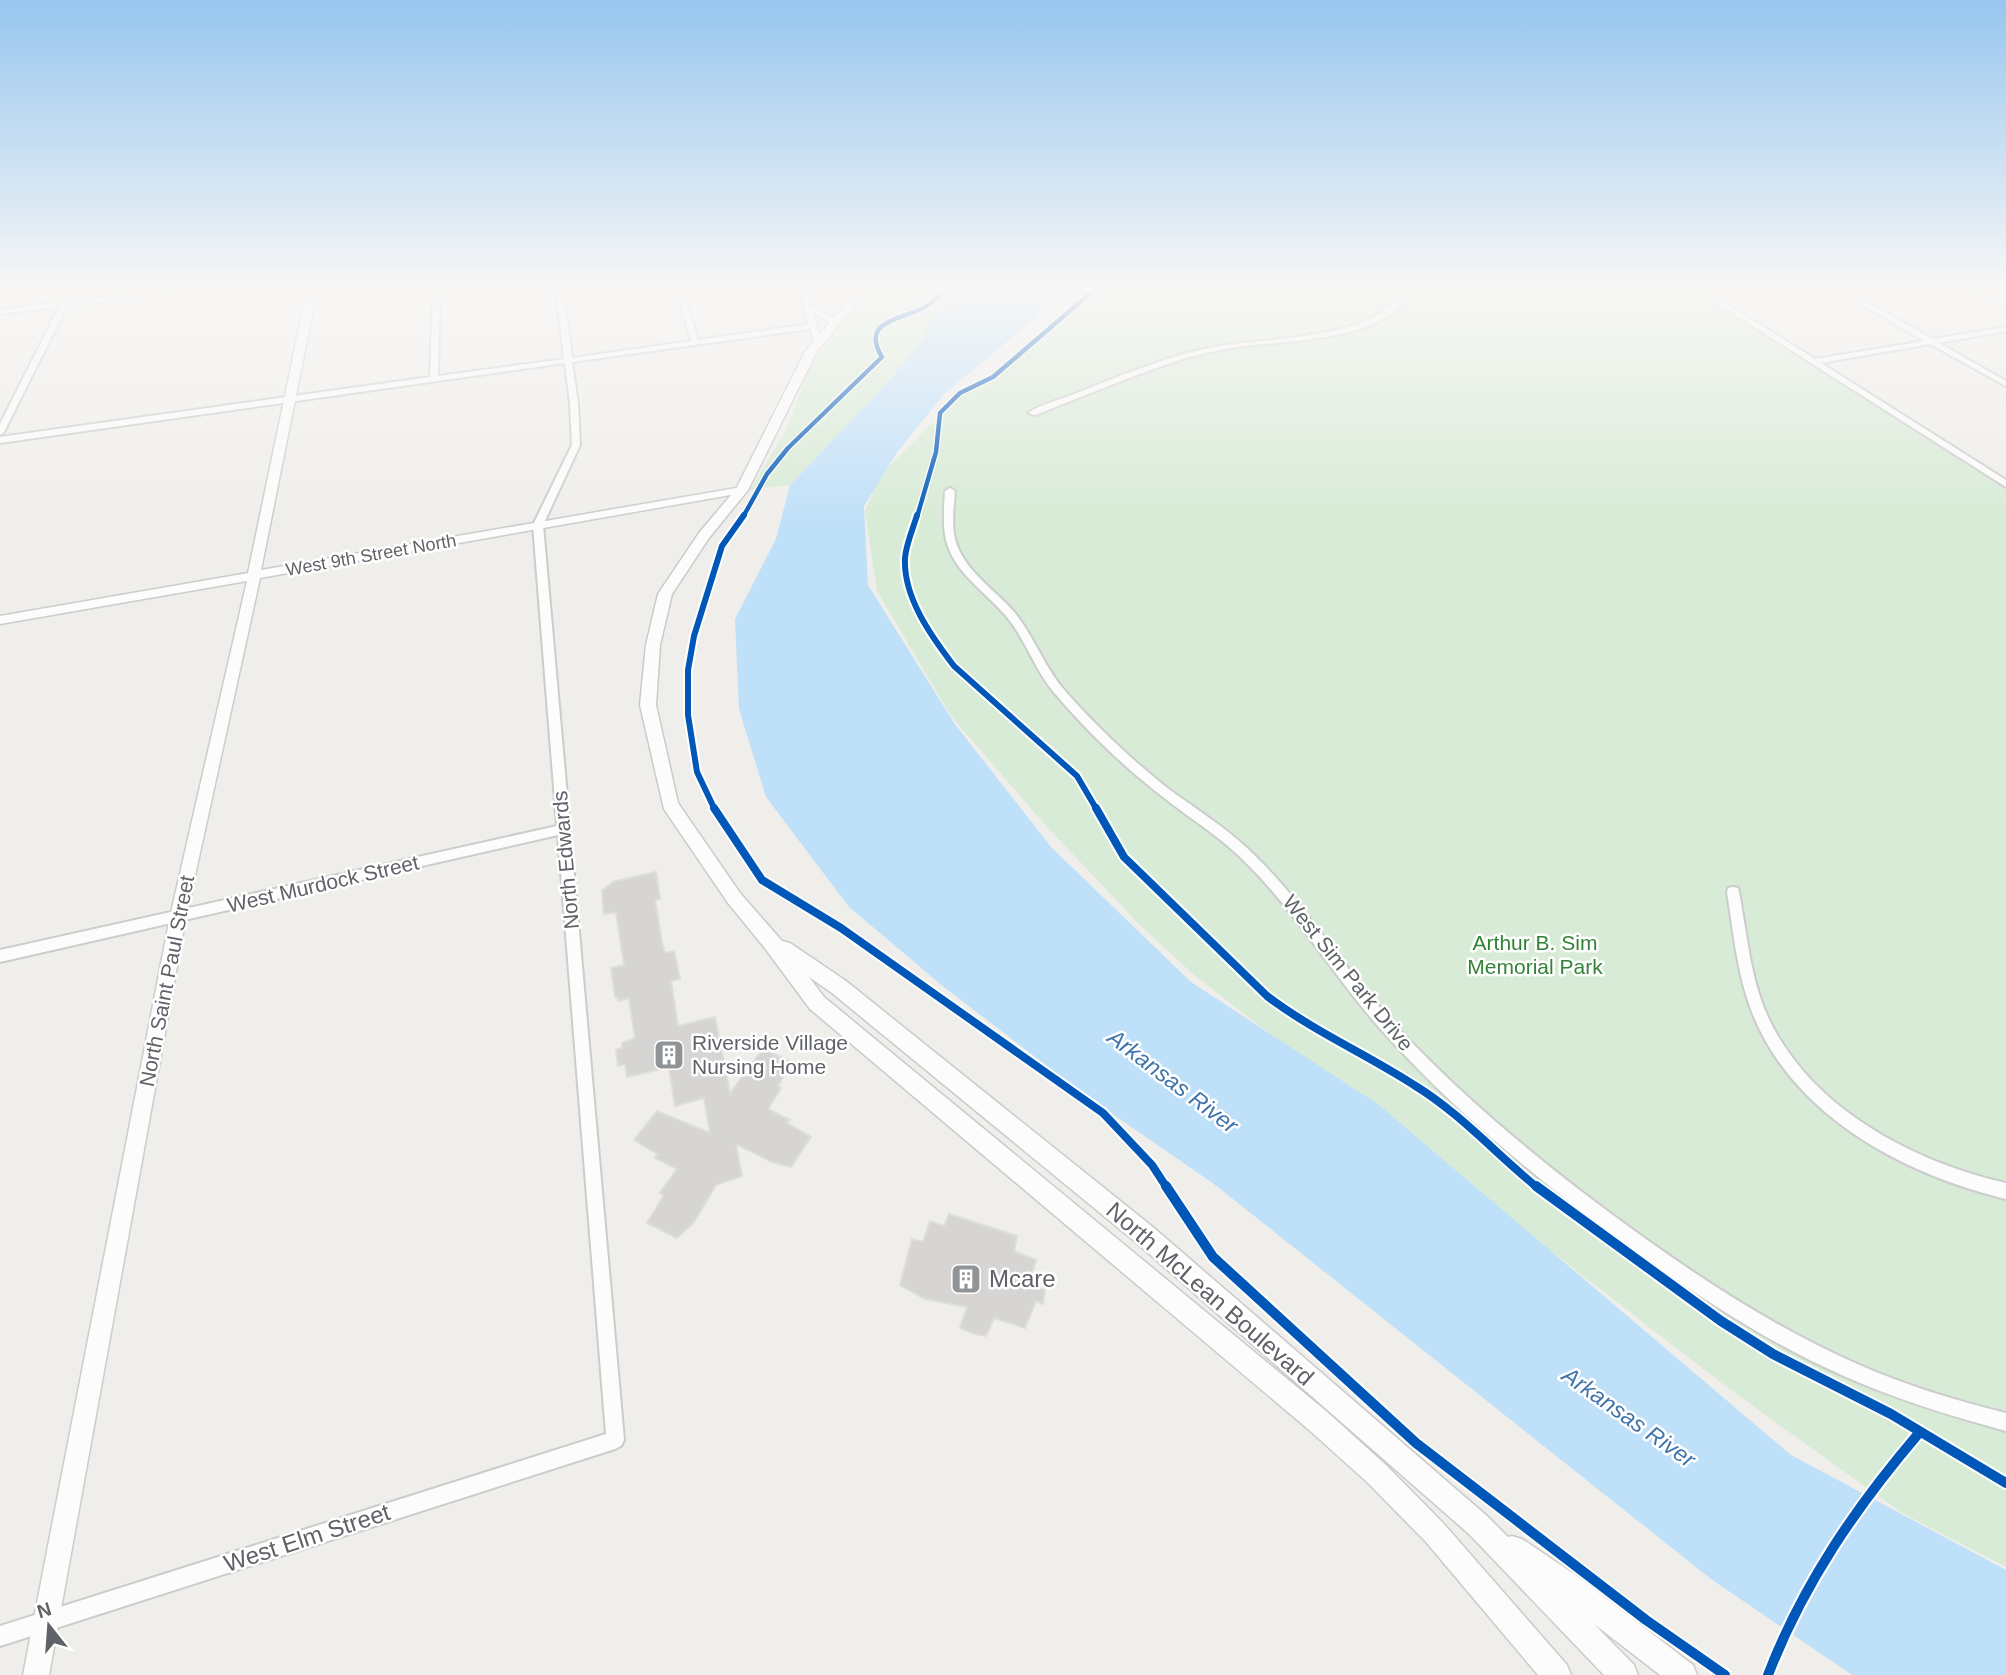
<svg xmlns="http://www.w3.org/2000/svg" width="2006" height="1675" viewBox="0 0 2006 1675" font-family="Helvetica,sans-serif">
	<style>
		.green { fill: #d8ebd6 }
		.water { fill: #bfe0f9 }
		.building { fill: #d6d5d3; stroke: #deddd9; stroke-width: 2 }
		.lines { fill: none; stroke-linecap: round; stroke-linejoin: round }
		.minor-casing { stroke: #cbcccc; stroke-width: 4 }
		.tertiary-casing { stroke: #cbcccc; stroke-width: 3 }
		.secondary-casing { stroke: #cacacb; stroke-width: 3 }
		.minor { fill: #fdfcfc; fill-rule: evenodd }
		.tertiary { fill: #fdfcfc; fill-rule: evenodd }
		.secondary { fill: #fdfcfc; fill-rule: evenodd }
		.cycleway-far3-casing { stroke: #fff; stroke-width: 7 }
		.cycleway-far2-casing { stroke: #fff; stroke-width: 10 }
		.cycleway-far1-casing { stroke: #fff; stroke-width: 12 }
		.cycleway-casing { stroke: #fff; stroke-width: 14 }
		.cycleway-far3 { stroke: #0057b8; stroke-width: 4.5 }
		.cycleway-far2 { stroke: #0057b8; stroke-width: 6 }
		.cycleway-far1 { stroke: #0057b8; stroke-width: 8 }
		.cycleway { stroke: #0057b8; stroke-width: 10 }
		.labels { text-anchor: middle; stroke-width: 5; stroke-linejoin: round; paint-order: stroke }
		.far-street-label { font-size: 18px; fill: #5f6368; stroke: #fff }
		.street-label { font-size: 21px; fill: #5f6368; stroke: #fff }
		.park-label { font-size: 21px; fill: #348238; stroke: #fff }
		.poi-label { font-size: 21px; fill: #5f6368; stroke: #fff; text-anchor: start }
		.water-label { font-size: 23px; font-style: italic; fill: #4174aa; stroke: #fff }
		.near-poi-label { font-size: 24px; fill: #5f6368; stroke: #fff; text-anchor: start }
		.near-street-label { font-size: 24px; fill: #5f6368; stroke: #fff }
	</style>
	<rect width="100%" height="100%" fill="#efeeea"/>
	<g class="green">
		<path d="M878 290H977L930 320 922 342 888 382 790 485 750 490 787 428 806 376 818 356 842 325Z"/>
		<path d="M1094 290H1692L2006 489V1567L1902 1513 1728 1388 1194 975 1139 924 1048 828 951 716 877 591 865 511 881 474 933 422 937 423 940 414 958 394 1002 369Z"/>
	</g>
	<path class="water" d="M977 290H1069L943 395 896 454 864 506 868 585 954 723 1051 847 1191 982 1379 1105 1791 1455 2006 1570V1675H1852L1711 1579 1214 1184 1082 1093 944 987 849 907 766 797 739 709 735 619 776 539 790 485 888 382 922 342 930 320Z"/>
	<g class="building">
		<path d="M656 872 660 899 655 900 662 943 665 953 674 951 680 979 671 981 678 1026 715 1017 730 1093 763 1049 792 1062 778 1086 781 1088 768 1109 790 1120 787 1123 811 1137 791 1167 772 1162 736 1144 742 1176 716 1185 694 1222 677 1238 647 1223 664 1195 660 1193 677 1169 655 1158 657 1154 634 1140 657 1111 710 1133 704 1098 675 1106 669 1067 627 1077 625 1064 618 1066 616 1050 622 1048V1043L635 1038 629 998 618 1001 617 996 615 997 611 968 624 965 616 912 604 914 602 891 613 882Z"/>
		<path d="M949 1214 1017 1236 1014 1251 1036 1260 1029 1284 1045 1290 1043 1304 1036 1301 1025 1328 994 1318 986 1336 975 1334 960 1328 967 1307 925 1299 900 1285 912 1239 923 1242 930 1221 944 1226Z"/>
	</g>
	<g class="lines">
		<g class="minor-casing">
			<g id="minor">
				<path d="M68 290H75L69 301 163 290H183L179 292 67 306 4 432 0 435V424L59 307 0 314V310L61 302Z"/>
				<path d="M433 290H440L438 376 564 359 556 290H563L572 358 691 341 676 290H683L698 340 809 324 799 290H805L811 306 839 321 832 323 813 314 822 341 818 343 814 341 810 329 572 362 578 404 580 445 543 525 624 1440 621 1446 615 1449 0 1646V1626L606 1434 558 835 0 962V950L557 826 533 525 572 445 570 404 565 363 0 443V437L430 377Z"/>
				<path d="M1404 290H1411C1388 341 1292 340 1244 346 1225 349 1205 353 1186 358 1135 374 1085 396 1035 415L1028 413C1040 405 1058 400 1072 395 1115 378 1159 359 1204 349 1255 337 1379 342 1404 290Z"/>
				<path d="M1696 290H1705L1815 359 1924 341 1837 290H1845L1933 339 2006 327V331L1939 343 2006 381V386L1930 344 1821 363 2006 480V487Z"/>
				<path d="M1974 290H1983L2006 301V306Z"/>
				<path d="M950 488 955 491C954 505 952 520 954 534 960 569 994 588 1015 613 1035 638 1045 669 1066 692 1096 726 1131 759 1166 787 1193 807 1222 825 1247 848 1304 901 1343 969 1396 1026 1470 1105 1555 1174 1643 1237 1710 1285 1780 1330 1855 1363 1904 1385 1954 1400 2006 1413V1431C1951 1416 1898 1400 1846 1377 1770 1344 1699 1297 1632 1249 1543 1184 1457 1114 1383 1032 1332 975 1294 908 1239 856 1216 834 1188 817 1163 797 1125 768 1088 732 1057 696 1037 674 1028 645 1010 621 989 593 951 573 945 535 943 520 944 506 945 491Z"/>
				<path d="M1733 887 1738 888 1739 892C1747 933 1750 978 1768 1017 1810 1108 1913 1162 2006 1183V1199C1902 1174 1789 1114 1750 1007 1737 971 1733 930 1727 892L1728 888Z"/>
			</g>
		</g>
		<g class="tertiary-casing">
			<path id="tertiary" d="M307 290H317L261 570 742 487 748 490 742 493 260 578 186 917 49 1675H23L170 917 247 581 0 624V616L248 573Z"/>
		</g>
		<g class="secondary-casing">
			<path id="secondary" d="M864 290H875L855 306 817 351 748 490 709 538 672 594 660 645 656 705 678 803 740 893 782 941 790 943 846 981 1154 1228 1487 1516 1508 1537 1512 1536 1522 1539 1577 1576 1693 1665 1697 1675H1660L1594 1624 1634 1665 1638 1675H1604L1469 1534 1138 1244 832 993 809 977 824 997 1326 1411 1386 1465 1444 1524 1567 1665 1571 1675H1538L1426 1542 1368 1483 1308 1429 810 1009 764 947 728 903 664 809 640 705 646 645 658 594 699 533 736 489 806 350 847 302Z"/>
		</g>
		<use href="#minor" class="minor"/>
		<use href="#tertiary" class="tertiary"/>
		<use href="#secondary" class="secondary"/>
		<g class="cycleway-far3-casing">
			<g id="cycleway-far3">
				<path d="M743 517 767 474 788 448 882 357C860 321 900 320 923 308 931 304 938 296 945 290"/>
				<path d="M917 517 936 452 940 413 960 393 993 377 1094 290"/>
			</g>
		</g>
		<g class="cycleway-far2-casing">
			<g id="cycleway-far2">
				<path d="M917 515C913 529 906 544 905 558 903 597 931 636 954 666L1077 776 1097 810"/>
				<path d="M715 810 697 772 688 715V670L694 636 722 546 744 515"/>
			</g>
		</g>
		<g class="cycleway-far1-casing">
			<g id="cycleway-far1">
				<path d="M714 808 762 880 841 928 1103 1113 1152 1165 1167 1188"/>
				<path d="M1096 808 1124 857 1267 996C1313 1031 1366 1054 1414 1085 1460 1113 1496 1154 1538 1188"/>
			</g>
		</g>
		<g class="cycleway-casing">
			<g id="cycleway">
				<path d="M1166 1186 1213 1257 1416 1443 1646 1620 1725 1675"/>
				<path d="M1536 1186 1721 1321 1773 1354 1891 1414 2006 1483"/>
				<path d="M1768 1675C1803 1584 1856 1507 1919 1433"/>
			</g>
		</g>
		<use href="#cycleway-far3" class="cycleway-far3"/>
		<use href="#cycleway-far2" class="cycleway-far2"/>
		<use href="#cycleway-far1" class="cycleway-far1"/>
		<use href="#cycleway" class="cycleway"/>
	</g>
	<linearGradient id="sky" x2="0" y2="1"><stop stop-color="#97c6ef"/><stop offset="0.55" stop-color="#f8f7f6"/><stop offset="1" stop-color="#f8f7f6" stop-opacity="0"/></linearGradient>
	<rect width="2006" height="524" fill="url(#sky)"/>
	<defs>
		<g id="building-square" transform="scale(1.575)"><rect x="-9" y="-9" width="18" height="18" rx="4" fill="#919496" stroke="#fff"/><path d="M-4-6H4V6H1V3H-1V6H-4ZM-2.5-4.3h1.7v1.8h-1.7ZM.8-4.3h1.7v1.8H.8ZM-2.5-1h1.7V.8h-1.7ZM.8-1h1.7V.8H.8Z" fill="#fff"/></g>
	</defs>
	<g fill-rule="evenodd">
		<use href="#building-square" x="669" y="1055"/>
		<use href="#building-square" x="966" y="1279"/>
	</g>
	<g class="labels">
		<g class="far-street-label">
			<text transform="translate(371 555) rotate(-10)" y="6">West 9th Street North</text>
		</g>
		<g class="street-label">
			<text transform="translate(566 860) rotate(-95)" y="7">North Edwards</text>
			<text transform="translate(323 884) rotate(-13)" y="7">West Murdock Street</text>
			<text transform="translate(1348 973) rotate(51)" y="7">West Sim Park Drive</text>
			<text transform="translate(167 981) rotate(-79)" y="7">North Saint Paul Street</text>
		</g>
		<g class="park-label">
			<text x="1535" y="950">Arthur B. Sim<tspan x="1535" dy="24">Memorial Park</tspan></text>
		</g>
		<g class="poi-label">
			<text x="692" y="1050">Riverside Village<tspan x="692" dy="24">Nursing Home</tspan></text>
		</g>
		<g class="water-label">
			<text transform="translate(1173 1081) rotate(37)" y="8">Arkansas River</text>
			<text transform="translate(1629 1417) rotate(35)" y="8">Arkansas River</text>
		</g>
		<g class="near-poi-label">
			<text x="989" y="1287">Mcare</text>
		</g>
		<g class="near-street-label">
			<text transform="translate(1210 1294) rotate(41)" y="8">North McLean Boulevard</text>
			<text transform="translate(307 1538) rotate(-18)" y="8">West Elm Street</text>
		</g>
	</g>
	<g transform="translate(49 1626) rotate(343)" stroke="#ffffff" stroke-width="5" paint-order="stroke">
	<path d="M0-5L12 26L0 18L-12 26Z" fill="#5f6368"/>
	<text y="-10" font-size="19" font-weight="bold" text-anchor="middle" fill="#5f6368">N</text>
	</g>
</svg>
